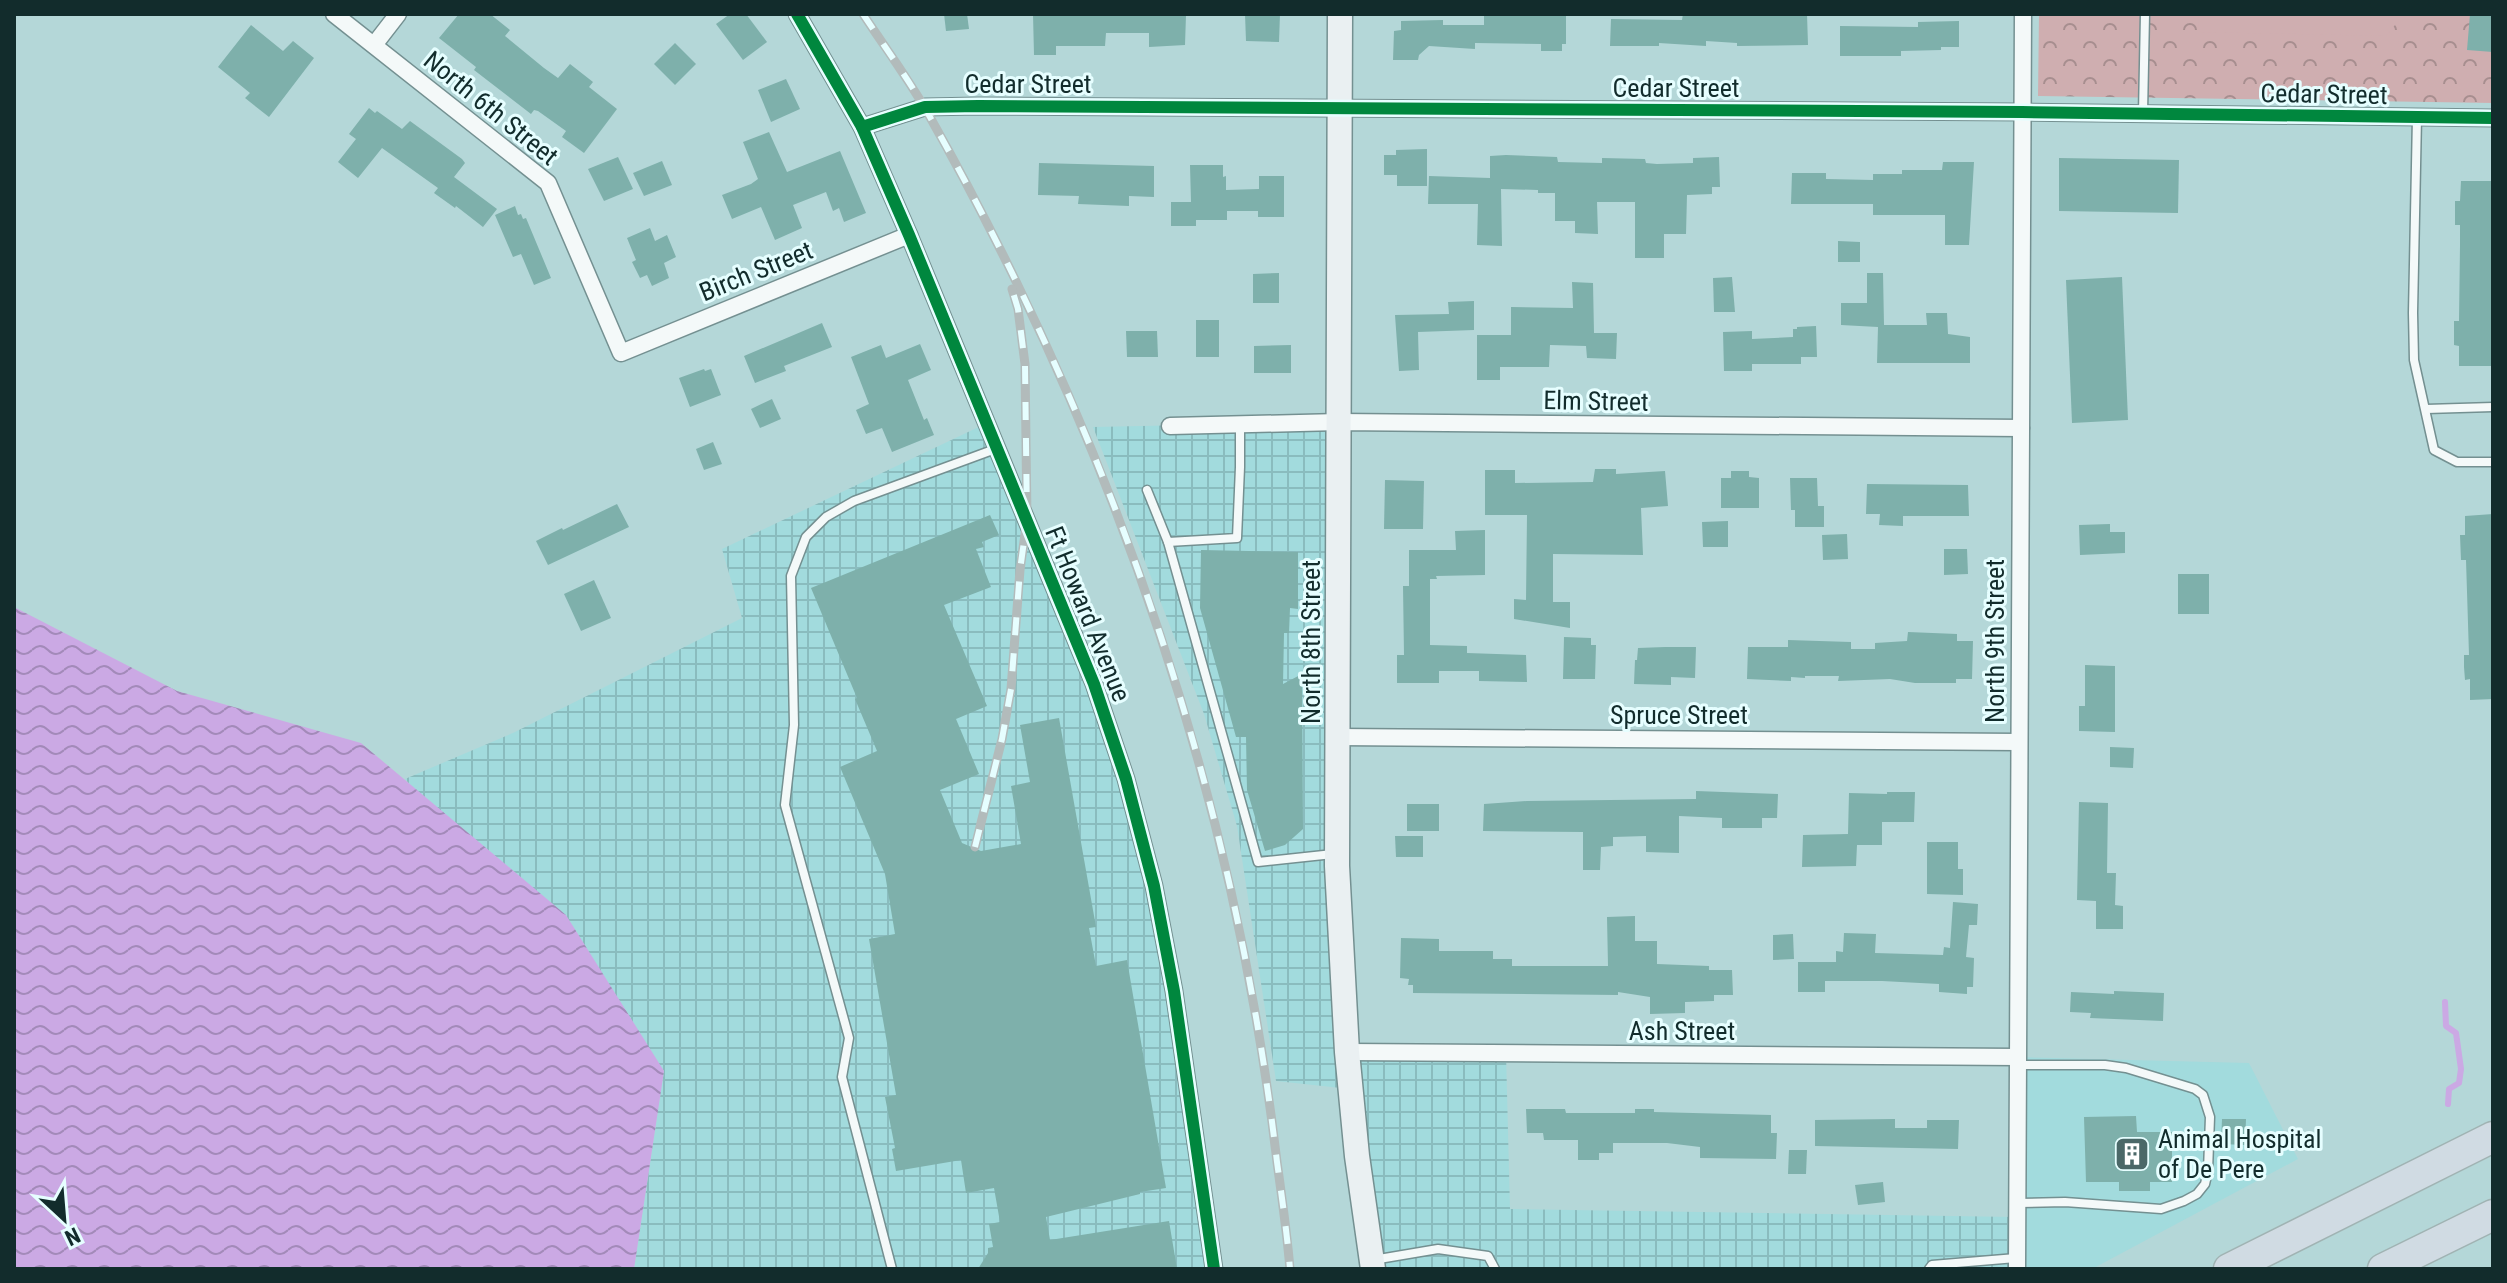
<svg xmlns="http://www.w3.org/2000/svg" width="2507" height="1283" viewBox="0 0 2507 1283" font-family="'Roboto Condensed',sans-serif">
	<style>
		.built { fill: #a2dbdd }
		.industrial { fill: url(#industrial-grid) }
		.park { fill: url(#park-crowns) }
		.pitch { fill: #cfaeb0 }
		.water { fill: url(#water-waves) }
		.lines { fill: none; stroke-linecap: round; stroke-linejoin: round }
		.stream { stroke: #cba9e4; stroke-width: 6 }
		.building { fill: #7eb0ab }
		.lane-casing { stroke: #749091; stroke-width: 11 }
		.street-casing { stroke: #749091; stroke-width: 19 }
		.secondary-casing { stroke: #749091; stroke-width: 27 }
		.highway-casing { stroke: #a0b3b3; stroke-width: 33 }
		.lane { stroke: #f4f9f9; stroke-width: 8 }
		.street { stroke: #f4f9f9; stroke-width: 16 }
		.secondary { stroke: #eaf0f2; stroke-width: 24 }
		.highway { stroke: #d0dbe3; stroke-width: 30 }
		.rail-casing { stroke: #b2bbbb; stroke-width: 9 }
		.rail { stroke: #e6feff; stroke-width: 6; stroke-dasharray: 18; stroke-linecap: butt }
		.cycleway-casing { stroke: #e6feff; stroke-width: 17 }
		.cycleway { stroke: #00873e; stroke-width: 12 }
		.labels { text-anchor: middle; stroke-width: 6; stroke-linejoin: round; paint-order: stroke }
		.street-label { font-size: 26px; fill: #122c2c; stroke: #e6feff }
		.poi-label { font-size: 26px; fill: #122c2c; stroke: #e6feff; text-anchor: start }
	</style>
	<defs>
		<pattern id="industrial-grid" width="8" height="8" patternUnits="userSpaceOnUse" patternTransform="scale(2)"><rect width="8" height="8" fill="#a2dbdd"/><path d="M0 4h8M4 0v8" fill="none" stroke="#8abcbe"/></pattern>
		<pattern id="park-crowns" width="20" height="18" patternUnits="userSpaceOnUse" patternTransform="scale(2)"><rect width="20" height="18" fill="#cfaeb0"/><path d="M2 6a3 3 0 1 1 6 0M12 15a3 3 0 1 1 6 0" fill="none" stroke="#a78e8f"/></pattern>
		<pattern id="water-waves" width="16" height="10" patternUnits="userSpaceOnUse" patternTransform="scale(2)"><rect width="16" height="10" fill="#cba9e4"/><path d="M0 5q4-4 8 0t8 0" fill="none" stroke="#a38ab9"/></pattern>
	</defs>
	<rect width="100%" height="100%" fill="#b4d7d8"/>
	<path class="built" d="M2017 1057 2249 1063 2298 1159 2092 1269H2017Z"/>
	<g class="industrial">
		<path d="M1339 422 1347 1052 1506 1053 1510 1209 2016 1217 2017 1269H1373L1350 1089 1276 1081 1237 826 1204 714 1093 427Z"/>
		<path d="M987 423 1053 580 1154 886 1214 1269H634L664 1071 405 779 515 732 742 618 722 549Z"/>
	</g>
	<path class="park" d="M2039 14H2493V103L2038 96Z"/>
	<path class="pitch" d="M2199 14H2397L2395 25 2386 36 2198 32Z"/>
	<path class="water" d="M14 607 177 691 361 743 566 915 664 1071 634 1269H14Z"/>
	<g class="lines">
		<path class="stream" d="M2445 1002 2446 1026 2456 1033 2461 1069 2459 1083 2449 1089 2448 1104"/>
	</g>
	<g class="building">
		<path d="M459 14H490L510 30 505 36 544 68 558 78 570 64 593 82 589 87 617 109 584 153 562 137 566 131 538 111 534 110 531 114 474 70 476 67 439 38Z"/>
		<path d="M730 14H746L767 42 743 60 716 24Z"/>
		<path d="M944 14H967L969 29 946 31Z"/>
		<path d="M1033 14 1186 15 1185 45 1149 47V33H1106L1105 46H1056V55H1034Z"/>
		<path d="M1245 14H1280L1279 42 1246 41Z"/>
		<path d="M1484 14H1566V44H1562V51H1541V44L1475 43V49L1429 46 1419 55 1418 60H1393L1394 31 1401 30V21L1443 20V25H1484Z"/>
		<path d="M1683 14H1807L1808 45 1737 46V43L1706 41V46L1659 43V46H1610L1611 19 1682 20Z"/>
		<path d="M2470 14H2493V52L2467 50Z"/>
		<path d="M1959 21V47H1941V50L1901 51V56H1840V26L1918 27V22Z"/>
		<path d="M251 25 283 51 293 41 314 58 269 117 245 98 250 93 218 67Z"/>
		<path d="M675 43 696 64 675 85 654 64Z"/>
		<path d="M786 79 800 109 771 122 758 90Z"/>
		<path d="M369 108 375 113 377 111 402 129 410 121 462 159 465 163 454 177 497 209 483 227 456 206 455 208 434 193 438 188 382 148 358 178 338 162 356 139 349 134Z"/>
		<path d="M769 132 787 172 840 151 866 213 844 222 839 208 833 211 826 192 793 205 802 228 775 240 761 207 732 219 722 195 751 184 758 179 743 142Z"/>
		<path d="M1427 149V186H1397V175H1384V155H1396V150Z"/>
		<path d="M1506 155 1557 157 1558 162 1602 163V158L1645 159 1646 163 1657 164 1693 163V158L1719 157 1720 187H1712V194L1687 195 1686 234H1664V258H1635V202H1597L1598 234 1575 233V221H1555V193H1538V190L1501 189 1502 246 1477 245 1478 204H1428L1429 176 1490 178V156Z"/>
		<path d="M618 157 633 189 604 201 588 169Z"/>
		<path d="M2059 158 2179 160 2178 213 2059 211Z"/>
		<path d="M662 161 672 185 644 196 633 173Z"/>
		<path d="M1943 162H1974L1969 245H1945V215H1873V204H1791L1792 173H1826V179L1873 180V174H1902V170H1942Z"/>
		<path d="M1039 163 1154 166V197L1129 196V206L1078 204 1079 196 1038 195Z"/>
		<path d="M1190 165H1223V177L1226 176V190L1259 189V176H1284V217H1258V211H1227V220H1196V226H1171V202H1191Z"/>
		<path d="M2461 181H2493V366H2459V346L2454 345V321H2459L2460 246V225H2455V201H2460Z"/>
		<path d="M515 206 518 215 521 214 523 219 526 218 551 278 534 285 521 254 513 257 495 215Z"/>
		<path d="M650 228 655 241 667 235 676 257 664 263 669 278 652 286 647 275 640 278 632 262 636 260 627 238Z"/>
		<path d="M1838 241 1860 242V262H1838Z"/>
		<path d="M1279 273V303H1253V274Z"/>
		<path d="M1867 273H1883L1884 325H1927L1926 313H1947L1948 334 1970 337V363H1877L1878 327 1841 325V303H1867Z"/>
		<path d="M1732 277 1735 312H1714L1713 278Z"/>
		<path d="M2122 277 2128 420 2072 423 2066 280Z"/>
		<path d="M1572 282 1593 283 1594 333H1617L1616 359 1587 358 1586 346 1550 345 1549 367H1500V380H1477V335H1511V307L1573 308Z"/>
		<path d="M1474 301V330L1418 332 1419 370 1399 371 1395 315 1449 314 1448 302Z"/>
		<rect x="1196" y="320" width="23" height="37"/>
		<path d="M822 323 832 347 784 366 786 371 755 383 744 356Z"/>
		<path d="M1816 326 1817 357H1801V364H1752V371H1724L1723 332 1752 331V339L1793 337V329H1797V327Z"/>
		<path d="M1126 331H1157L1158 357H1127Z"/>
		<path d="M920 344 931 370 908 380 924 420 927 418 934 435 892 452 882 428 866 434 856 410 869 404 851 357 881 345 886 358Z"/>
		<path d="M1291 345V373H1254V346Z"/>
		<path d="M704 369 705 371 711 369 721 395 690 407 679 378Z"/>
		<path d="M772 399 781 419 760 428 751 409Z"/>
		<path d="M713 442 722 464 704 470 696 449Z"/>
		<path d="M1595 469H1616V474L1665 471 1668 506 1641 508 1643 555 1553 554V602H1570V628L1514 619V599L1526 600 1527 515H1485V470H1515V483L1593 482Z"/>
		<path d="M1731 471H1749V477L1759 478V508H1721V478H1731Z"/>
		<path d="M1790 478H1817L1818 506H1824V527H1795V510H1791Z"/>
		<path d="M1385 480 1424 481 1423 529H1384Z"/>
		<path d="M1867 484 1968 485 1969 516H1903V526L1879 525 1880 514H1866Z"/>
		<path d="M617 504 629 527 548 565 536 541 562 528 563 530Z"/>
		<path d="M2493 514V699L2470 700V679L2465 680 2464 667V655H2469L2466 560H2461L2460 535H2465V516Z"/>
		<path d="M990 515 999 535 982 542 984 547 976 549 991 587 944 605 987 706 956 719 979 774 940 790 962 843 981 851 1021 844 1011 786 1030 782 1020 725 1059 718 1096 927 1089 928 1096 966 1127 960 1166 1188 1140 1192V1194L1046 1217 1050 1240 1169 1221 1177 1269H978L988 1253V1248L993 1247 989 1224 1000 1222 994 1188 966 1193 961 1160 896 1171 892 1149 895 1148 885 1097 896 1095 869 939 895 934 885 874 840 767 877 751 855 699 857 698 811 588Z"/>
		<path d="M1728 521V547H1703L1702 522Z"/>
		<path d="M2110 524V532H2125V553L2080 555 2079 525Z"/>
		<path d="M1485 530V575L1436 576 1437 579H1430V645L1467 646V653L1526 655 1527 682 1479 681V671H1439V683H1397V655H1404L1403 586H1409V550H1456L1455 531Z"/>
		<path d="M1847 534 1848 559 1823 560 1822 535Z"/>
		<path d="M1944 549H1967L1968 574 1944 575Z"/>
		<path d="M1201 550 1298 552V609L1290 608 1289 633H1284L1283 684 1302 674 1303 829 1285 845 1265 851 1247 790 1246 737H1236L1200 608Z"/>
		<rect x="2178" y="574" width="31" height="40"/>
		<path d="M594 580 611 618 581 631 564 594Z"/>
		<path d="M1908 632 1957 634V641H1973L1972 679H1956V683H1915L1890 679 1838 681 1839 676H1805V678L1791 677V681L1747 679 1748 647H1788V640L1851 642V649H1875V643L1907 641Z"/>
		<path d="M1564 637 1591 638V645H1596L1595 679H1563Z"/>
		<path d="M1665 647H1696L1695 678 1671 677V685L1634 684 1635 660H1637L1638 648Z"/>
		<path d="M2085 665 2115 666V732L2079 731V706H2085Z"/>
		<path d="M2110 747 2134 748 2133 768 2110 767Z"/>
		<path d="M1696 791 1778 794 1777 818H1762V828H1722V818L1679 816V853L1646 852V836L1613 837V846L1601 847 1600 870H1583V832L1483 831 1484 804 1527 801 1696 799Z"/>
		<path d="M1887 792H1915L1914 822H1882V845H1857L1856 866 1802 867 1803 835 1848 834 1849 793 1887 794Z"/>
		<path d="M2079 802 2108 803 2107 873H2116L2115 905 2123 906V929H2096V901L2077 900Z"/>
		<rect x="1407" y="804" width="32" height="27"/>
		<path d="M1395 836H1423V857H1396Z"/>
		<path d="M1927 842H1958V869H1963V895L1927 894Z"/>
		<path d="M1953 902 1978 904 1977 925H1969L1966 957 1974 958 1973 987H1967V994L1939 992V984L1882 981H1825V992H1798V962H1836V951L1843 952 1844 933 1876 934 1875 953 1943 955 1944 947 1950 948Z"/>
		<path d="M1635 916V941H1657V964L1709 966V970H1732L1733 995H1714V1001L1685 1002V1013L1650 1014V997L1618 992V995L1413 993V985H1408L1409 979 1400 978 1401 938 1439 939V951H1493V959H1512V966H1608L1607 917Z"/>
		<path d="M1793 934 1794 959 1773 960V935Z"/>
		<path d="M2114 991 2164 993 2163 1021 2090 1018 2091 1013 2070 1012 2071 992 2114 994Z"/>
		<path d="M1526 1109H1565L1566 1113H1635V1109H1654V1112L1771 1115V1133H1777L1776 1159 1700 1158V1147L1667 1143H1613V1153H1599V1160H1578V1140H1544L1543 1133H1527Z"/>
		<path d="M2136 1116 2137 1132H2172V1182H2150V1191H2119V1182H2086L2084 1117Z"/>
		<path d="M1895 1119V1128H1927V1120H1959L1958 1149 1815 1146V1120Z"/>
		<path d="M2222 1119H2246L2245 1145 2221 1144Z"/>
		<path d="M1789 1150H1807L1806 1174H1788Z"/>
		<path d="M1883 1182 1885 1202 1858 1205 1855 1185Z"/>
	</g>
	<g class="lines">
		<g class="lane-casing">
			<g id="lane">
				<path d="M2143 113 2145 14"/>
				<path d="M2417 117 2413 313 2414 360 2434 450 2457 462H2493"/>
				<path d="M2426 409 2493 407"/>
				<path d="M1147 490 1168 542 1237 538 1240 467V425"/>
				<path d="M1168 542 1258 862 1333 854"/>
				<path d="M2017 1203 2065 1202 2161 1209 2184 1201 2197 1194 2205 1184 2208 1171 2210 1117 2203 1095 2195 1089 2126 1068 2105 1065H2017"/>
				<path d="M1373 1260 1438 1249 1488 1256 1495 1269"/>
				<path d="M892 1269 842 1077 849 1038 785 805 794 725 791 576 806 537 826 517 854 501 998 448"/>
				<path d="M1929 1269 1932 1265 2016 1258"/>
			</g>
		</g>
		<g class="street-casing">
			<g id="street">
				<path d="M334 14 548 183 621 353 909 235"/>
				<path d="M797 14 862 127 909 235 1094 684 1126 779 1154 886 1174 991 1214 1269"/>
				<path d="M374 45 398 14"/>
				<path d="M862 127 925 107 978 106 2022 112 2493 118"/>
				<path d="M1170 426 1339 422 2021 428"/>
				<path d="M1338 737 2019 742"/>
				<path d="M1347 1052 2017 1057"/>
				<path d="M2017 1269 2023 14"/>
			</g>
		</g>
		<g class="secondary-casing">
			<path id="secondary" d="M1340 14 1337 866 1347 1052 1357 1156 1373 1269"/>
		</g>
		<g class="highway-casing">
			<g id="highway">
				<path d="M2229 1269 2493 1137"/>
				<path d="M2383 1269 2493 1215"/>
			</g>
		</g>
		<use href="#lane" class="lane"/>
		<use href="#street" class="street"/>
		<use href="#secondary" class="secondary"/>
		<use href="#highway" class="highway"/>
		<g class="rail-casing">
			<g id="rail">
				<path d="M863 14C884 46 907 77 926 110 1112 439 1233 786 1277 1162 1282 1198 1287 1233 1290 1269"/>
				<path d="M975 847 1002 739 1011 689 1020 570 1027 520 1025 364 1018 309 1012 289"/>
			</g>
		</g>
		<use href="#rail" class="rail"/>
		<g class="cycleway-casing">
			<g id="cycleway">
				<path d="M797 14 862 127 909 235 1094 684 1126 779 1154 886 1174 991 1214 1269"/>
				<path d="M862 127 925 107 978 106 2022 112 2493 118"/>
			</g>
		</g>
		<use href="#cycleway" class="cycleway"/>
	</g>
	<defs>
		<g id="building-square" transform="scale(1.8)"><rect x="-9" y="-9" width="18" height="18" rx="4" fill="#4b6868" stroke="#e6feff"/><path d="M-4-6H4V6H1V3H-1V6H-4ZM-2.5-4.3h1.7v1.8h-1.7ZM.8-4.3h1.7v1.8H.8ZM-2.5-1h1.7V.8h-1.7ZM.8-1h1.7V.8H.8Z" fill="#fff"/></g>
	</defs>
	<g fill-rule="evenodd">
		<use href="#building-square" x="2132" y="1154"/>
	</g>
	<g class="labels">
		<g class="street-label">
			<text x="1028" y="93">Cedar Street</text>
			<text x="1676" y="97">Cedar Street</text>
			<text transform="translate(2324 94) rotate(1)" y="9">Cedar Street</text>
			<text transform="translate(491 108) rotate(39)" y="9">North 6th Street</text>
			<text transform="translate(756 271) rotate(-22)" y="9">Birch Street</text>
			<text transform="translate(1596 401) rotate(1)" y="9">Elm Street</text>
			<text transform="translate(1088 614) rotate(68)" y="9">Ft Howard Avenue</text>
			<text transform="translate(1995 641) rotate(-90)" y="9">North 9th Street</text>
			<text transform="translate(1311 642) rotate(-90)" y="9">North 8th Street</text>
			<text x="1679" y="724">Spruce Street</text>
			<text x="1682" y="1040">Ash Street</text>
		</g>
		<g class="poi-label">
			<text x="2158" y="1148">Animal Hospital<tspan x="2158" dy="30">of De Pere</tspan></text>
		</g>
	</g>
	<rect width="2507" height="1283" fill="none" stroke="#122c2c" stroke-width="32"/>
	<g transform="translate(64 1219) rotate(154)" stroke="#e6feff" stroke-width="6" paint-order="stroke">
	<path d="M0-6L14 30L0 20L-14 30Z" fill="#122c2c"/>
	<text y="-12" font-size="22" font-weight="bold" text-anchor="middle" fill="#122c2c">N</text>
	</g>
</svg>
